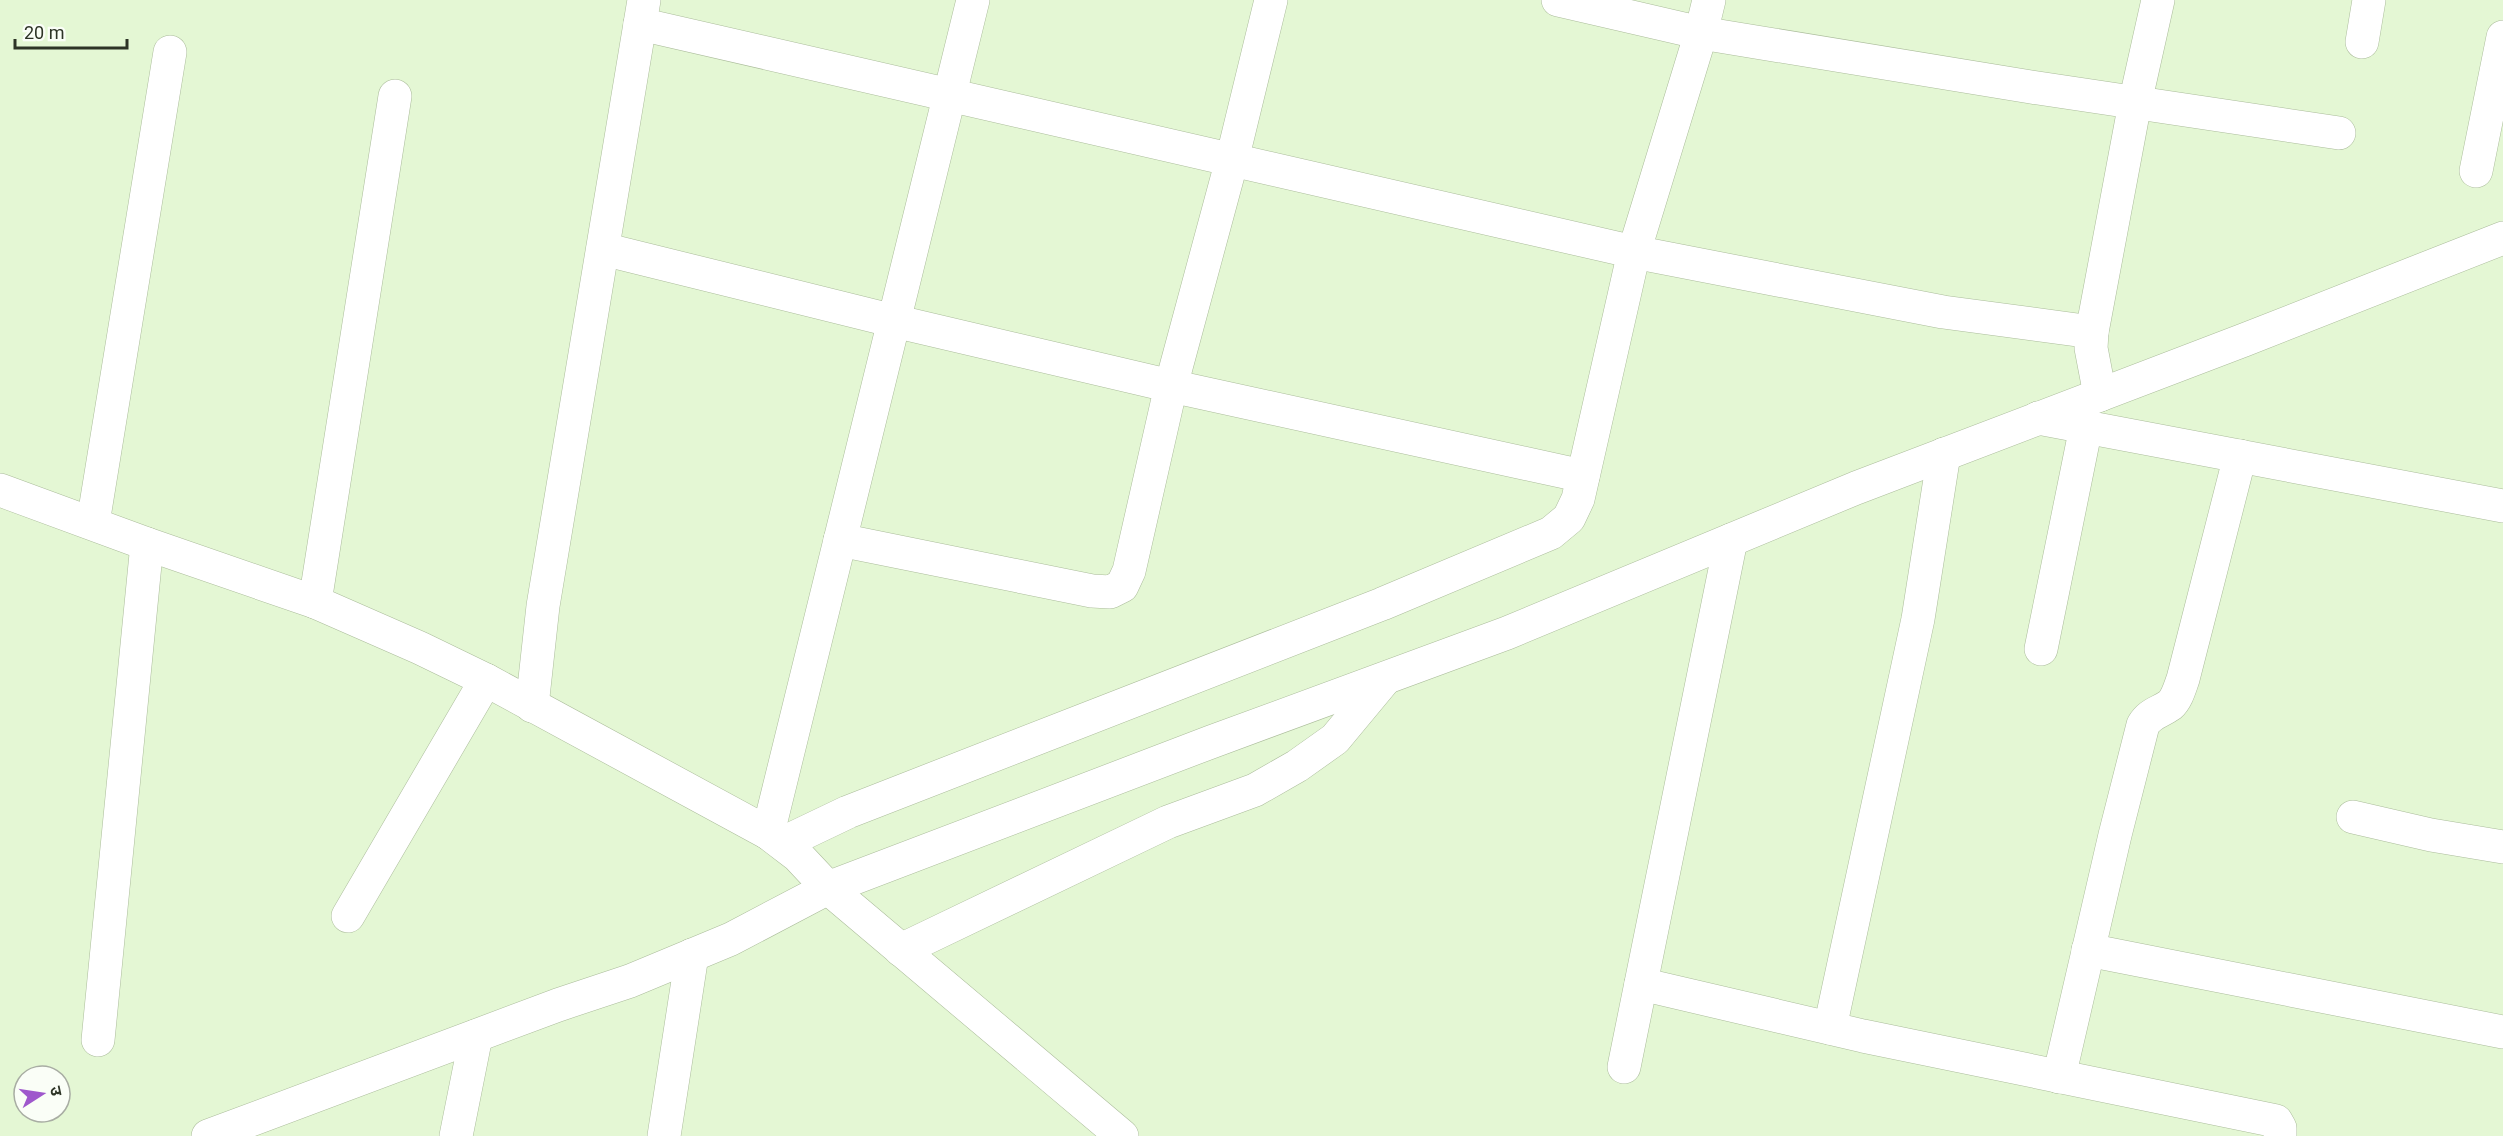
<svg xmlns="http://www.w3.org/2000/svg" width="2503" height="1136" viewBox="0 0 2503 1136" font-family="Roboto,'Noto Sans Devanagari',sans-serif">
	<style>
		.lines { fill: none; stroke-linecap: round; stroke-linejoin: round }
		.street-casing { stroke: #abbc9b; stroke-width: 34 }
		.street { stroke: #fff; stroke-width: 33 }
	</style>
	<rect width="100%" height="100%" fill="#e4f7d4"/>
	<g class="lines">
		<g class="street-casing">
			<g id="street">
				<path d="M1558 0 1701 33 2031 87 2339 133"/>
				<path d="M640 24 1634 252 1943 312 2092 332"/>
				<path d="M2362 42 2369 0"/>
				<path d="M2476 171 2503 37"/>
				<path d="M603 249 894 321 1171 386 1583 476"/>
				<path d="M2100 395 2091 348 2092 332 2135 103 2158 0"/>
				<path d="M2038 418 2503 506"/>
				<path d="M0 490 147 544 315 602 420 648 486 680 768 833 798 856 828 888 1122 1136"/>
				<path d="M93 523 170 52"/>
				<path d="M840 540 1092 591 1110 592 1122 586 1129 571 1171 386 1232 160 1271 0"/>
				<path d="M315 602 395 96"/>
				<path d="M2041 649 2086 427"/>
				<path d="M532 706 543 606 644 0"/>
				<path d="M2353 817 2431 835 2503 847"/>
				<path d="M768 833 973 0"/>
				<path d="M783 843 848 812 1382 604 1551 533 1569 518 1578 499 1634 252 1701 33 1709 0"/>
				<path d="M348 916 486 680"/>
				<path d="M901 950 1168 822 1255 790 1297 766 1335 739 1384 680"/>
				<path d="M2088 950 2503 1032"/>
				<path d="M1641 984 1863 1036 2276 1121 2280 1128V1136"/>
				<path d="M1830 1028 1918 619 1944 454"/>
				<path d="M98 1040 147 544"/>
				<path d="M1624 1067 1731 540"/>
				<path d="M2059 1077 2115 835 2143 725C2150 713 2159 713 2170 705 2177 699 2180 687 2183 679L2240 456"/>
				<path d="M208 1136 558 1005 630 981 731 939 828 888 1211 742 1507 633 1856 488 2244 340 2503 238"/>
				<path d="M456 1136 476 1036"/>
				<path d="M664 1136 692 955"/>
			</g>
		</g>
		<use href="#street" class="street"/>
	</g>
	<g transform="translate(42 1094) rotate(78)"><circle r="28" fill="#fafef7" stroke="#a8ada3" stroke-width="1.5"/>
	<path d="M0-4.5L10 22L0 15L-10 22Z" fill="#9f58cc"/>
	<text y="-9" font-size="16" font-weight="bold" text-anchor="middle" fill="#2d3426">उ</text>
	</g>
	<path d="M15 39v9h112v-9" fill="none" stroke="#2d3426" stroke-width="3"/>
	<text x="24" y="39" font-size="18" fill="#2d3426" stroke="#fafef7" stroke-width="4.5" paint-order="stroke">20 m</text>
</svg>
